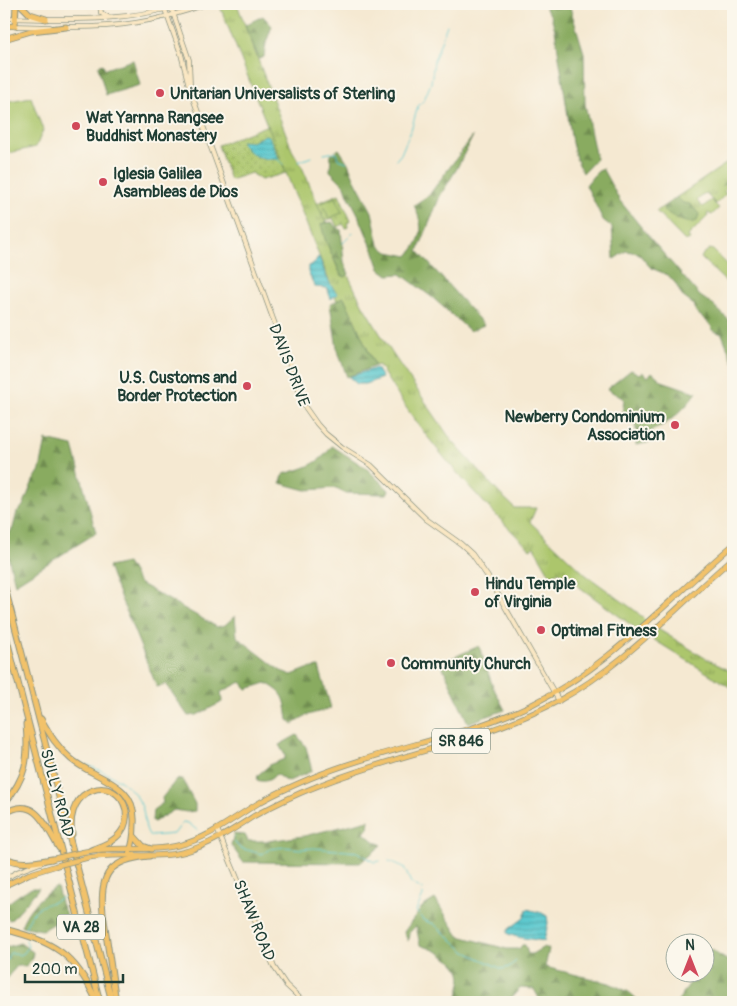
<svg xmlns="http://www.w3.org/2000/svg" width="737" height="1006" viewBox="0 0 737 1006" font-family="Pangolin,sans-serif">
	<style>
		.grass { fill: url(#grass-tufts); stroke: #668250 }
		.forest { fill: url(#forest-firs); stroke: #54744a }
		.park { fill: url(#park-dots); stroke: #668250 }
		.pitch { fill: #acc66c; stroke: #668250 }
		.water { fill: url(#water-rules); stroke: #3c8281 }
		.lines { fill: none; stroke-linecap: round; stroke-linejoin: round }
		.stream { stroke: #5ac8ce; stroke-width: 1 }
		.secondary-casing { stroke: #8a9383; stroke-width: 5.5 }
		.primary-casing { stroke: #8a9383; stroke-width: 6 }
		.highway-casing { stroke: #8a9383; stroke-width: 7 }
		.secondary { stroke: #fae7c3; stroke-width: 4 }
		.primary { stroke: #f2c26a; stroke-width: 4.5 }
		.highway { stroke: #f2c26a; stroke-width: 5 }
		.primary-bridge-casing { stroke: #8a9383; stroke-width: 6; stroke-linecap: butt }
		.primary-bridge { stroke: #f2c26a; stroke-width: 4.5 }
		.poi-dot { fill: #d1495b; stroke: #fbf7ec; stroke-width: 2 }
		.labels { text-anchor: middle; stroke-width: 4; stroke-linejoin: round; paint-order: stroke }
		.shield { fill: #fbf7ec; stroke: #61756b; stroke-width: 1 }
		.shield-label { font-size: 15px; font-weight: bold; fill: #1f3d34 }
		.poi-label { font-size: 16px; font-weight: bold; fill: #1f3d34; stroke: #fbf7ec; text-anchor: start }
		.street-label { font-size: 16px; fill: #1f3d34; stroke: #fbf7ec }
	</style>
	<defs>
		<pattern id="grass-tufts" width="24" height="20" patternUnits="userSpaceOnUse" patternTransform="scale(1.25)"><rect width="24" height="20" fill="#acc66c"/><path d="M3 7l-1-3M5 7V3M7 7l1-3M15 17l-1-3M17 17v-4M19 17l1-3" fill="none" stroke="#8ba25a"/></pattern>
		<pattern id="forest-firs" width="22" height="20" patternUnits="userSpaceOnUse" patternTransform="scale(1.25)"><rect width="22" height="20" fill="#89ab60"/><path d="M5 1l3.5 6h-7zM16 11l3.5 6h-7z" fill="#6f8c50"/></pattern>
		<pattern id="park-dots" width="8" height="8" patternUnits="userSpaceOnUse" patternTransform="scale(1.25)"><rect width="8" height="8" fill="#acc66c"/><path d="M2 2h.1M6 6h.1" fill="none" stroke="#8ba25a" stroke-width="1.8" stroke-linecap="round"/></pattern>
		<pattern id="water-rules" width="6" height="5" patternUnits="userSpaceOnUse" patternTransform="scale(1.25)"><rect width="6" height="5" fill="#5ac8ce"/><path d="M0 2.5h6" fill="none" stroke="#4aa4a8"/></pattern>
	</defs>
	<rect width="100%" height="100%" fill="#fbf7ec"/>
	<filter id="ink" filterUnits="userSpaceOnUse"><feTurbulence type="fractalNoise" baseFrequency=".02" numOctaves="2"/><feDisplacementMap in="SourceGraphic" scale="10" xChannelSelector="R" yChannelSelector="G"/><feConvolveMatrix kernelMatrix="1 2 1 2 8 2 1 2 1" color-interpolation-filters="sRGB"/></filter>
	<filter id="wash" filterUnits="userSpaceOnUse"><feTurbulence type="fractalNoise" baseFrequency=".0096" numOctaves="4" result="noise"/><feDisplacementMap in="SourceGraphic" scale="20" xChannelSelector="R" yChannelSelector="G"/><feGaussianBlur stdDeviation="1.12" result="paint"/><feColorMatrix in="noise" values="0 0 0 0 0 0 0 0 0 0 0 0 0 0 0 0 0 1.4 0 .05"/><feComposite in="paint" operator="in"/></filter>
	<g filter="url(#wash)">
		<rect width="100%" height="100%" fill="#f5e9d2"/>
		<g class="grass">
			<path d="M219 4H237L292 150 302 167 325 221 328 223H324L325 239 339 271 344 277 348 275 362 304 392 353 452 441 500 494 515 508H536L530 522 586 575 637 612 647 622 638 630 559 572 551 576 534 547 530 549C473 494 419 434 379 365L375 366 344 297 337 301Z"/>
			<path d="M733 159V182L728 186 724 183 729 178 721 186 724 184 728 187 724 191 726 194 716 204 705 193 697 201 703 207 711 200 719 208 712 215 708 213 707 214 708 216 688 236 690 239 685 241 656 211 664 206V211L683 203 677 197Z"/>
			<path d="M710 249 713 250 733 270V281L731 283H727L701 258 703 254Z"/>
			<path d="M658 629 705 658 733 673V689L648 636Z"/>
		</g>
		<g class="forest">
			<path d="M543 4H569L584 53 585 104 596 159 583 173 576 158 572 143 555 30 551 16Z"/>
			<path d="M263 16 272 26 266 43 264 57 259 59 245 25Z"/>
			<path d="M133 60 140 85 106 95 98 66 103 64 105 69Z"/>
			<path d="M473 136 456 170 440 196 418 251 484 325 470 331 433 298 401 274 388 275 380 269 374 252 358 214 348 195 345 186 330 171 331 155 339 149 348 163 354 178 372 212 379 245 388 252 408 256C424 236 424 228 414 205L429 195Z"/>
			<path d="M602 168 620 201 650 238 700 296 712 304 733 324V362L722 334 712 330 711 325 696 312 694 305 682 296 676 284 668 275 651 268 638 253 626 251 614 259 612 227 603 220 586 185 594 175Z"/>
			<path d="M677 197 683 203 690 204 699 214 697 221C685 226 674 216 664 211V206Z"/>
			<path d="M332 222 336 228H339L341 230 344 262 349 274 346 277 341 275 325 239 321 224Z"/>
			<path d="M344 297 375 366 347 377 337 348 330 304Z"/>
			<path d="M631 370 639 374 642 372 648 377 652 372 662 381 694 392H697C686 408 670 423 651 431L649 438 657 441 636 445 637 433 634 422 622 418 624 399 607 389Z"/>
			<path d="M46 440 73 446 96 533 15 584 4 540 13 528 17 512 23 506 33 481 40 470Z"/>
			<path d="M332 446 366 468 389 490 387 494 345 493 336 488 306 490 280 483 284 474C304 468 319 465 332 446Z"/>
			<path d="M127 563 139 583 217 627 225 625 235 616 237 637 281 671 292 675 307 669 319 667 331 708C315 714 306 713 293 724L288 720C285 699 286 694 266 683L247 689 241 682 221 692 222 702 197 715 188 716 166 684 157 687 108 567Z"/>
			<path d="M479 646 493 687 505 710 468 723 441 663Z"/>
			<path d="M297 735 306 747 312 771 289 781 284 780 276 774C271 780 265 783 257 780L258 775 271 764 285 759V755L279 745Z"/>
			<path d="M182 779 195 804V811L187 812 174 810 154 822 152 821 153 810 163 803 162 798 176 780Z"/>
			<path d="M369 820 368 828 364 833 371 839 382 845 360 863 243 862 231 845 234 834 245 835 248 841H267L304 836Z"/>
			<path d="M57 887 61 903 68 919 54 923 42 930 21 926C28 908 40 896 57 887Z"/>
			<path d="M32 888H39L12 919 9 920 5 916 4 906C13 900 21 892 32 888Z"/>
			<path d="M435 899 459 936 507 949H519L522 945H525L528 954H532L544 947 549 949 545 967 609 983 629 992 640 1002H541L534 989 520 988 508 1002H456C460 989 465 975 455 964 452 961 448 960 445 957 439 951 429 948 420 945L416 926 409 933 408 941 404 932 422 907Z"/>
			<path d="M20 943 33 952 32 959 26 966H17L4 981V948Z"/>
			<path d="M711 950 733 964V1002H677L696 974H704L705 960Z"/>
		</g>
		<g class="park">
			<path d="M268 125 286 173 261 180 251 173 230 180 218 145Z"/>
			<path d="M339 194 351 221 347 223 348 227 346 228 343 224 337 227 333 218 325 221 317 203Z"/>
		</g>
		<g class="pitch">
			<path d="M31 97 43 130 36 147 4 154V102Z"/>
			<path d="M336 197 342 213 329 218 322 203Z"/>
		</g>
		<g class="water">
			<path d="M265 135 269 136 279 159C263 160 249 157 241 141L252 142Z"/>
			<path d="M319 257C324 270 328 284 338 294L331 299 327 288 315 287 308 272V266L315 263 317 258Z"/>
			<path d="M376 368 382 378 365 384H357L349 377Z"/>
			<path d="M527 909 542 913 547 916 548 923 544 941 517 937 508 934 507 932 509 929 524 918Z"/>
		</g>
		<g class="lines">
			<g class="stream">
				<path d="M460 5V4"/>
				<path d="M324 154 336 152 338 159 347 162"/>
				<path d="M277 159 283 164"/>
				<path d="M396 160 401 154 411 130 418 106 424 100 431 83 434 61 447 25"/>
				<path d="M298 162 311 157"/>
				<path d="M343 243 353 233"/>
				<path d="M88 765C112 776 134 783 143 810 145 819 144 829 150 836"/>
				<path d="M151 836 174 834 183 822 188 823 197 830"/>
				<path d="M234 837 235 843 240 848 262 854 270 849 285 847 300 849 314 848 358 852 374 862 380 861"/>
				<path d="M389 861 404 867 411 883 422 889 423 896 416 911 423 920 434 924 466 952 502 969 509 967 516 961"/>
				<path d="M25 928C36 900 43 909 65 896"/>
				<path d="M4 964 10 953H16L19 955 24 953 28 947 26 940"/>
			</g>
		</g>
	</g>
	<g filter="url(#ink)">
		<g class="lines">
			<g class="secondary-casing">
				<g id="secondary">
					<path d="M100 4 101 13 108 17"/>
					<path d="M163 4 181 54 190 90"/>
					<path d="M170 4 189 60 190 84 194 101 305 407 317 424 326 434 342 447 371 465 426 519 461 544 472 554 488 577 559 701"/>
					<path d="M4 18C64 19 125 23 183 4"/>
					<path d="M15 26 50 27"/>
					<path d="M65 27C115 28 158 22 206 4"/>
					<path d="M217 829 274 967 286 985 304 1002"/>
					<path d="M4 879 19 871 43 862"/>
				</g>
			</g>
			<g class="primary-casing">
				<g id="primary">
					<path d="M4 26H15"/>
					<path d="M83 852C115 845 148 853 180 845 209 838 232 819 257 804 274 794 292 786 311 778 383 748 462 738 533 704 611 666 667 600 733 545"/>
					<path d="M86 858C119 851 152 860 184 852 210 845 231 831 254 816 274 805 294 795 315 787 395 754 481 742 558 701 624 666 676 607 733 558"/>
					<path d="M6 885 29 874 55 866"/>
				</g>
			</g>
			<g class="highway-casing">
				<g id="highway">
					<path d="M20 4 30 14 46 19"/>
					<path d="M15 26 16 4"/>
					<path d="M4 39 31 31 66 27"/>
					<path d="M4 584 112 1002"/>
					<path d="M4 628 100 1002"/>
					<path d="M41 719C50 735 57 747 71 759 96 780 137 782 134 824 134 834 133 845 129 854"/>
					<path d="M4 804C27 777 29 758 26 724"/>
					<path d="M4 814C35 793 46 827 59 848"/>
					<path d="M72 834C64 786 117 773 126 810 127 818 126 826 121 832 114 842 101 846 91 850"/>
					<path d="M134 836 143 846 151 849"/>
					<path d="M4 857C19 866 36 862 52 859"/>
					<path d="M4 883 6 885"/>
					<path d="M4 929C54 942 75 953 97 1002"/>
					<path d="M116 1002 103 913C99 873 110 860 149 856"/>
				</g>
			</g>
			<use href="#secondary" class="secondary"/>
			<use href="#primary" class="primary"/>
			<use href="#highway" class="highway"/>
			<g class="primary-bridge-casing">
				<g id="primary-bridge">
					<path d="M52 859 83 852"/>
					<path d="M55 866 86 858"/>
				</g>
			</g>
			<use href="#primary-bridge" class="primary-bridge"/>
		</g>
	</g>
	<g class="poi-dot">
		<circle cx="160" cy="93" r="5"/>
		<circle cx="76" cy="126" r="5"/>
		<circle cx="103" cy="182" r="5"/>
		<circle cx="247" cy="386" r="5"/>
		<circle cx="675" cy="425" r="5"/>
		<circle cx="475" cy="592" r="5"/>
		<circle cx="541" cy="630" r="5"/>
		<circle cx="391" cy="663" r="5"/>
	</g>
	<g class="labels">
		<g class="shield">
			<rect x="432" y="728.5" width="58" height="25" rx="4"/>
			<rect x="57" y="914.5" width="48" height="25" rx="4"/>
		</g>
		<g class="shield-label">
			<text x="461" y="746">SR 846</text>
			<text x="81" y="932">VA 28</text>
		</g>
		<g class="poi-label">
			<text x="170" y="99">Unitarian Universalists of Sterling</text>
			<text x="86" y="123">Wat Yarnna Rangsee<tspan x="86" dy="18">Buddhist Monastery</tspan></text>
			<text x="113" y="179">Iglesia Galilea<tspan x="113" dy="18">Asambleas de Dios</tspan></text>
			<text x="237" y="383" text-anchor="end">U.S. Customs and<tspan x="237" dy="18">Border Protection</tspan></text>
			<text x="665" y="422" text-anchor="end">Newberry Condominium<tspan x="665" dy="18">Association</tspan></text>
			<text x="485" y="589">Hindu Temple<tspan x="485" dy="18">of Virginia</tspan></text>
			<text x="551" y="636">Optimal Fitness</text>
			<text x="401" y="669">Community Church</text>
		</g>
		<g class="street-label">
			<text transform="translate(290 365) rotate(69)" y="6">DAVIS DRIVE</text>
			<text transform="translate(58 793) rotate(75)" y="6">SULLY ROAD</text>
			<text transform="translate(255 920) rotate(68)" y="6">SHAW ROAD</text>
		</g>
	</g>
	<rect width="737" height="1006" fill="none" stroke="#fbf7ec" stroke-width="20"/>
	<g transform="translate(690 958)"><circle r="24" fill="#fbf7ec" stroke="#a3ada2"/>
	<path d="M0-4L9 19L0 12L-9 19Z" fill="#d1495b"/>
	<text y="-8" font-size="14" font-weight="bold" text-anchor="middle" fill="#1f3d34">N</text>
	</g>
	<path d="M25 974v8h98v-8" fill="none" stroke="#1f3d34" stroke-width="2.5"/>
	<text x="32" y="974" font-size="15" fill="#1f3d34" stroke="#fbf7ec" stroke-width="4" paint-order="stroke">200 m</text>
</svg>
